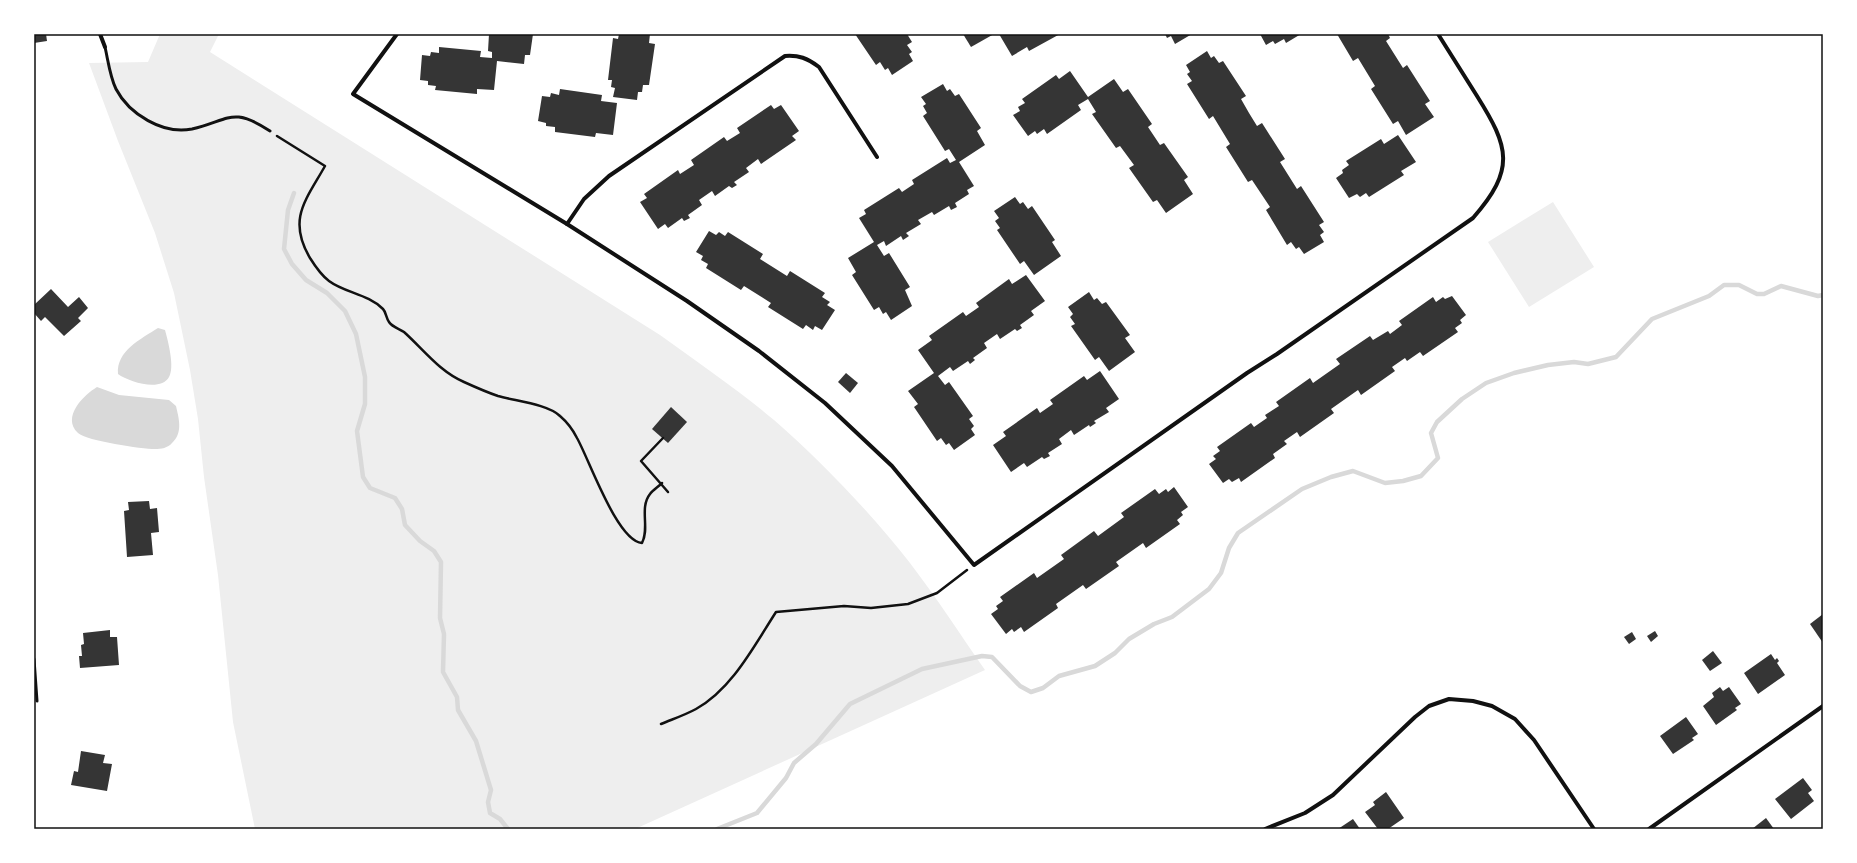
<svg xmlns="http://www.w3.org/2000/svg" width="1857" height="863" viewBox="0 0 1857 863" font-family="Signika,sans-serif">
	<style>
		.green { fill: #eee }
		.water { fill: #d9d9d9 }
		.lines { fill: none; stroke-linecap: round; stroke-linejoin: round }
		.stream { stroke: #d9d9d9; stroke-width: 4.5 }
		.building { fill: #353535 }
		.path { stroke: #111; stroke-width: 2.5 }
		.service { stroke: #111; stroke-width: 3 }
		.minor { stroke: #111; stroke-width: 4 }
		.neatline { fill: none; stroke: #111; stroke-width: 1.5 }
	</style>
	<rect width="100%" height="100%" fill="#fff"/>
	<g class="green">
		<path d="M160 34H219L210 52 660 335C699 363 738 390 774 420 823 463 870 512 910 563 936 597 960 634 985 670L635 829H255L233 722 218 575 204 477 198 419 190 370 174 293 155 233 118 141 89 63 148 62Z"/>
		<path d="M1553 202 1594 267 1529 307 1488 242Z"/>
	</g>
	<g class="water">
		<path d="M158 328 165 330C168 341 175 367 169 377 161 392 129 382 118 374 116 351 141 339 158 328Z"/>
		<path d="M97 387 119 395 169 400 176 406C179 419 183 433 172 443 168 448 161 449 155 449 142 449 87 441 78 433 61 417 84 395 97 387Z"/>
	</g>
	<g class="lines">
		<g class="stream">
			<path d="M294 193 288 210 284 249 292 264 306 280 327 293 345 311 356 334 365 377V404L357 431 363 477 370 488 395 498 402 509 405 525 420 541 434 551 441 562 440 618 444 634 443 672 457 697 458 710 476 741 491 790 488 802 490 813 500 819 508 829"/>
			<path d="M717 829 757 813 786 778 794 763 816 744 850 704 922 669 982 656 992 657 1020 686 1031 692 1043 688 1059 676 1095 666 1115 653 1129 639 1154 624 1172 617 1209 589 1221 573 1229 548 1238 533 1302 489 1331 477 1353 471 1385 483 1403 481 1421 476 1438 458 1431 433 1437 422 1462 399 1486 383 1514 373 1548 365 1574 362 1588 364 1616 357 1652 319 1709 296 1724 285H1739L1757 294H1764L1781 286 1818 296 1823 295"/>
		</g>
	</g>
	<g class="building">
		<path d="M34 34H46L47 41 34 43Z"/>
		<path d="M489 34H533L530 55H525L524 64 497 61 494 90 477 89V94L435 90 436 86 428 85V81L420 80 422 55 430 56 431 52 439 53V47L481 51 480 57 492 58V52L488 51Z"/>
		<path d="M619 34H650L649 43 655 44 649 85H643L642 92H638L637 100 613 97 615 88 611 87 612 80H608L613 38 618 39Z"/>
		<path d="M855 34H907L912 42 907 45 912 52 909 54 913 61 892 75 888 68 885 70 880 62 876 65Z"/>
		<path d="M963 34H994L971 47Z"/>
		<path d="M999 34H1060L1029 51 1027 47 1012 56Z"/>
		<path d="M1165 34H1192L1175 44 1171 36 1167 38Z"/>
		<path d="M1260 34H1301L1286 43 1284 39 1275 44 1273 41 1266 45Z"/>
		<path d="M1337 34H1388L1390 38 1386 41 1403 68 1407 65 1430 101 1425 104 1434 117 1406 135 1398 121 1393 124 1371 89 1375 86 1358 58 1353 61Z"/>
		<path d="M1207 51 1211 58 1214 56 1219 63 1223 61 1246 96 1241 99 1249 113 1257 126 1262 123 1285 159 1280 162 1297 189 1301 186 1324 222 1319 225 1324 232 1320 235 1324 242 1304 254 1299 247 1296 249 1291 242 1287 245 1266 210 1270 207 1252 180 1248 182 1226 147 1230 144 1213 116 1209 119 1187 84 1192 81 1187 74 1190 72 1186 65Z"/>
		<path d="M1070 71 1088 97 1114 79 1123 92 1128 89 1152 124 1148 127 1160 145 1164 143 1188 177 1184 180 1193 194 1166 213 1157 200 1153 202 1129 168 1134 165 1120 146 1116 148 1092 114 1096 112 1088 99 1078 105 1081 110 1047 134 1044 129 1037 134 1035 131 1028 136 1013 115 1020 111 1018 107 1025 103 1022 99 1056 75 1059 79Z"/>
		<path d="M943 84 947 91 950 89 955 96 959 94 981 128 977 131 985 145 959 162 974 186 967 190 969 194 955 203 957 207 951 210 949 206 934 215 932 212 918 220 921 224 906 233 909 236 903 240 901 236 886 246 884 241 877 245 884 256 889 253 910 287 905 290 912 306 891 320 886 312 883 314 879 307 874 310 852 275 856 272 848 258 874 242 859 218 866 214 864 210 899 188 902 192 914 184 912 180 947 158 950 163 956 160 949 149 945 151 923 116 927 113 923 106 926 104 921 97Z"/>
		<path d="M560 89 602 95 601 101 617 103 613 135 596 133 595 137 555 132V127L546 126V123L538 121 542 96 550 97 551 93 559 95Z"/>
		<path d="M771 105 774 109 781 105 799 131 792 136 796 140 761 164 758 159 746 168 749 172 734 182 737 185 732 188 729 186 715 196 712 191 699 200 702 205 688 215 690 218 684 221 682 218 668 228 665 224 658 229 640 202 647 198 644 194 678 170 680 174 694 165 691 160 724 137 727 141 740 133 737 128Z"/>
		<path d="M1398 135 1416 162 1401 171 1404 175 1369 197 1366 193 1360 197 1357 194 1349 198 1336 178 1343 173 1342 170 1349 165 1346 161 1381 139 1384 144Z"/>
		<path d="M1015 197 1020 204 1023 202 1028 209 1032 206 1055 240 1052 242 1061 256 1034 275 1024 261 1020 264 997 230 1000 228 995 221 999 218 994 211Z"/>
		<path d="M709 231 716 235 719 232 725 236 728 232 763 254 760 259 787 276 790 271 825 293 822 297 830 302 827 305 835 310 822 330 815 326 813 330 806 325 803 329 768 307 771 303 744 286 741 290 706 268 708 264 701 260 703 256 696 252Z"/>
		<path d="M1026 275 1045 301 1031 311 1034 315 1020 325 1022 328 1017 331 1015 329 1000 339 997 334 984 343 987 348 973 358 975 360 970 364 968 361 953 371 950 367 938 376 945 385 949 382 973 416 969 419 974 426 971 429 975 435 954 450 949 443 946 445 941 438 937 441 914 407 918 404 908 391 934 373 918 350 932 340 929 336 963 312 966 316 979 307 976 303 1009 279 1012 284Z"/>
		<path d="M51 289 68 307 79 297 88 308 78 318 81 321 64 336 45 317 41 321 34 313V305Z"/>
		<path d="M1089 292 1094 300 1097 298 1102 304 1106 302 1130 335 1125 338 1135 352 1109 371 1099 357 1095 360 1071 326 1075 324 1070 317 1073 314 1068 307Z"/>
		<path d="M1452 296 1466 315 1460 320 1462 323 1455 328 1458 332 1423 356 1420 352 1407 361 1405 358 1392 367 1395 371 1361 395 1358 390 1331 409 1334 413 1300 437 1297 432 1284 441 1287 444 1273 454 1275 458 1241 482 1239 478 1232 482 1229 479 1223 483 1209 464 1216 459 1213 456 1220 451 1217 447 1251 423 1254 427 1267 418 1265 415 1279 406 1276 402 1310 378 1313 383 1340 364 1336 359 1370 336 1373 340 1388 331 1390 334 1402 325 1399 321 1433 297 1436 302 1443 297 1445 299Z"/>
		<path d="M1100 371 1119 399 1106 408 1109 412 1094 421 1096 423 1090 427 1089 425 1074 435 1071 430 1059 439 1062 444 1048 453 1050 456 1044 459 1042 457 1027 467 1024 463 1011 472 993 445 1006 436 1003 432 1037 408 1040 413 1053 404 1050 400 1084 376 1087 380Z"/>
		<path d="M846 373 858 383 850 393 838 382Z"/>
		<path d="M671 407 687 422 668 443 652 429Z"/>
		<path d="M1174 487 1188 507 1181 512 1183 515 1177 520 1180 524 1146 548 1143 543 1116 562 1119 566 1086 589 1083 585 1056 604 1058 608 1024 632 1021 627 1014 632 1012 629 1006 634 991 614 998 609 996 606 1003 601 1000 597 1034 573 1037 578 1064 559 1061 555 1094 531 1098 536 1124 517 1121 513 1155 489 1159 494 1166 489 1168 492Z"/>
		<path d="M149 501 150 509 157 508 159 532 151 533 153 555 127 557 124 511 129 510 128 502Z"/>
		<path d="M1823 614V643L1810 624Z"/>
		<path d="M110 630V637H117L119 665 80 668 79 656H82L81 645 84 644 83 633Z"/>
		<path d="M1655 631 1658 636 1651 642 1647 636Z"/>
		<path d="M1632 632 1636 639 1629 644 1624 637Z"/>
		<path d="M1713 651 1722 663 1710 671 1702 660Z"/>
		<path d="M1771 654 1775 660 1777 658 1779 661 1777 663 1785 675 1758 694 1744 673Z"/>
		<path d="M1720 687 1723 691 1729 687 1741 704 1735 708 1737 710 1716 725 1703 706 1714 697 1712 693Z"/>
		<path d="M1686 717 1698 734 1692 738 1694 740 1673 754 1660 736Z"/>
		<path d="M81 751 105 755 103 763 112 764 107 791 71 785 74 771 78 772Z"/>
		<path d="M1803 778 1812 790 1808 793 1814 801 1791 819 1775 799Z"/>
		<path d="M1386 792 1404 818 1388 829H1378L1365 812 1375 805 1373 802Z"/>
		<path d="M1766 818 1774 829H1752Z"/>
		<path d="M1353 819 1360 829H1338Z"/>
	</g>
	<g class="lines">
		<g class="path">
			<path d="M277 136 325 166C306 200 287 219 310 258 315 266 321 275 329 281 345 293 368 294 383 309 386 312 386 318 389 322 392 327 400 329 404 332 424 350 439 371 464 382 475 387 486 392 498 396 515 401 548 404 560 416 567 422 573 430 577 438 589 459 617 541 642 543 650 528 639 508 650 494 653 490 658 487 662 483"/>
			<path d="M663 438 641 461 668 492"/>
			<path d="M661 724C673 719 685 715 696 709 732 689 754 646 776 612L844 606 871 608 908 604 937 593 967 570"/>
		</g>
		<g class="service">
			<path d="M105 47C108 60 110 77 116 89 129 114 163 135 192 129 230 120 232 106 270 131"/>
			<path d="M34 659 37 701"/>
		</g>
		<g class="minor">
			<path d="M100 34 105 47"/>
			<path d="M397 34 353 94 567 224 687 301 759 351 825 403 892 466 974 565 1247 373 1277 354 1473 218C1516 169 1509 147 1477 96 1464 75 1451 55 1438 34"/>
			<path d="M567 224 584 199 609 176 785 56C799 55 807 58 819 67L877 157"/>
			<path d="M1265 829 1305 813 1333 795 1415 717 1429 706 1449 699 1473 701 1492 706 1515 719 1534 740 1594 829"/>
			<path d="M1649 829 1823 706"/>
		</g>
	</g>
	<rect width="1857" height="863" fill="none" stroke="#ffffff" stroke-width="70"/>
	<rect x="35" y="35" width="1787" height="793" class="neatline"/>
</svg>
